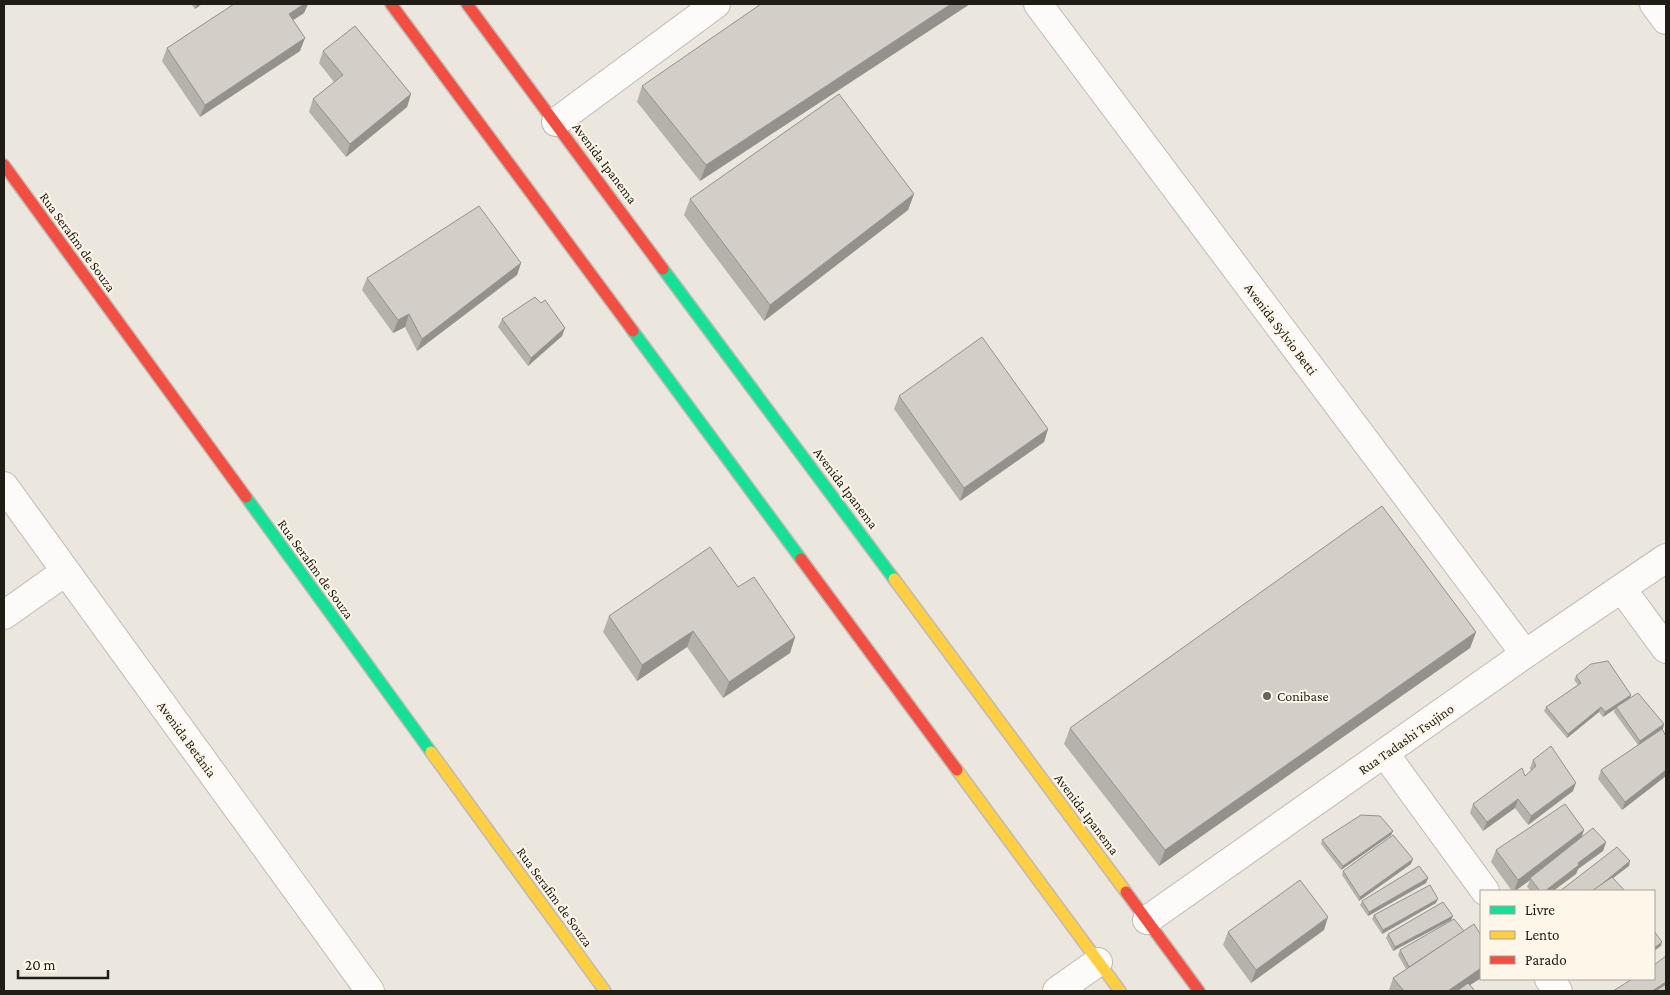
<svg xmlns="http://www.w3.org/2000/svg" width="1670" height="995" viewBox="0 0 1670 995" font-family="'Crimson Pro',serif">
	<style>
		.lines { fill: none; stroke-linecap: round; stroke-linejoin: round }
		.street-casing { stroke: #bebab4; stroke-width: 30 }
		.fast-casing { stroke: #bebab4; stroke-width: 14 }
		.slow-casing { stroke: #bebab4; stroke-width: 14 }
		.jam-casing { stroke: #bebab4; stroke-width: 14 }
		.street { stroke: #fcfbfa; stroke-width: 28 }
		.fast { stroke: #16e098; stroke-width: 11 }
		.slow { stroke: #ffcf43; stroke-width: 11 }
		.jam { stroke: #f24e42; stroke-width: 11 }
		.wall { fill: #b5b2ac }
		.shaded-wall { fill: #94918c }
		.building { fill: #d3cfc8; stroke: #94918c }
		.poi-dot { fill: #67645c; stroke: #fef7e9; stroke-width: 2 }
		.labels { text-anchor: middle; stroke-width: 4; stroke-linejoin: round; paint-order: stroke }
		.street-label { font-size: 14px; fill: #201d16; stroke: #fef7e9 }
		.poi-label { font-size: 14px; fill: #201d16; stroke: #fef7e9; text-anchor: start }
	</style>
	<rect width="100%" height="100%" fill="#ece7de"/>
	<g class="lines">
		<g class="street-casing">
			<g id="street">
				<path d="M1038 4 1525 654"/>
				<path d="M1654 4 1666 20"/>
				<path d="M556 122 716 4"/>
				<path d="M4 486 370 991"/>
				<path d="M1622 589 1666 649"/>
				<path d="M4 615 65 572"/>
				<path d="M1385 754 1485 891"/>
				<path d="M1147 920 1525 654 1666 558"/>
				<path d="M1549 979 1558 991"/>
				<path d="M1057 991 1098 962"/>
			</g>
		</g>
		<g class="fast-casing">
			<g id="fast">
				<path d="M663 269 894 579"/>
				<path d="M633 331 801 559"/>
				<path d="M246 497 431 752"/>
			</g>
		</g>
		<g class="slow-casing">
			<g id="slow">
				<path d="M894 579 1126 892"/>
				<path d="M431 752 605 991"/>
				<path d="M957 770 1120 991"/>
			</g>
		</g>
		<g class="jam-casing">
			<g id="jam">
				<path d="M391 4 633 331"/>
				<path d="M467 4 663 269"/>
				<path d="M4 165 246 497"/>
				<path d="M801 559 957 770"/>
				<path d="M1126 892 1199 991"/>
			</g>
		</g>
		<use href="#street" class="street"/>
		<use href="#fast" class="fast"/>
		<use href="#slow" class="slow"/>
		<use href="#jam" class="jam"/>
	</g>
	<g class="wall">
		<path d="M191 4H202L195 9Z"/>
		<path d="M234 4H308L304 13 293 20 300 51 200 117 162 61 167 48Z"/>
		<path d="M970 4 700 181 637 102 642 86Z"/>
		<path d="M323 51 411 94 407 107 346 157 309 112 313 99 334 82 319 63Z"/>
		<path d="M914 194 908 210 764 321 684 215 690 199Z"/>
		<path d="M521 263 517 275 417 351 405 327 393 333 362 290 367 278Z"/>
		<path d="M502 319 565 328 562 336 528 366 498 327Z"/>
		<path d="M899 396 1048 429 1044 442 960 501 894 409Z"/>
		<path d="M738 587 795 637 790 653 723 698 687 647 637 681 603 632 609 616Z"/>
		<path d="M1476 632 1470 648 1159 866 1064 744 1070 728Z"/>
		<path d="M1576 676 1630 698 1663 729H1662L1666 736V776L1622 810 1598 779 1601 770 1638 745 1614 712 1615 709 1603 717 1599 712 1567 738 1544 711 1546 707 1578 685 1574 680Z"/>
		<path d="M1533 760 1573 791 1528 825 1515 808 1483 831 1470 813 1473 804 1525 776 1531 771 1530 768Z"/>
		<path d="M1584 830 1581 838 1606 842 1603 851 1578 869 1576 874 1553 891H1531L1527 887 1530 880 1515 891H1512L1491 862 1496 850Z"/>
		<path d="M1393 831 1391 835 1341 870 1321 844 1322 840Z"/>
		<path d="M1411 864 1359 901 1342 875 1343 871Z"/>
		<path d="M1428 878 1426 883 1368 916 1360 905 1362 901Z"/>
		<path d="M1436 903 1382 934 1372 919 1374 915Z"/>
		<path d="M1453 916 1451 920 1393 951 1386 938 1388 934Z"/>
		<path d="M1324 930 1251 983 1223 945 1228 932Z"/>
		<path d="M1400 950 1481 978 1470 985 1475 991H1390L1389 990 1393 978 1406 969 1398 955Z"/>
	</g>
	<g class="shaded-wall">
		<path d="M197 4H202L195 9Z"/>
		<path d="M304 4H308L304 13 284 26 289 14Z"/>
		<path d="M951 4H970L700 181 706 165Z"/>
		<path d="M305 38 300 51 200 117 205 105Z"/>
		<path d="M411 94 407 107 346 157 350 144Z"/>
		<path d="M914 194 908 210 764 321 770 305Z"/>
		<path d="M521 263 517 275 417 351 422 339Z"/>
		<path d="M409 314 405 327 393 333 398 320Z"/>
		<path d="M565 328 562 336 528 366 531 358Z"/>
		<path d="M1048 429 1044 442 960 501 964 488Z"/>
		<path d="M693 631 687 647 637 681 642 665Z"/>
		<path d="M1476 632 1470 648 1159 866 1165 850Z"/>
		<path d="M795 637 790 653 723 698 729 682Z"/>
		<path d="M1631 695 1630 699 1616 707 1615 709 1603 717 1605 712Z"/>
		<path d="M1601 707 1599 712 1567 738 1568 734Z"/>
		<path d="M1664 724 1663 729 1638 745 1640 741Z"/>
		<path d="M1666 770V776L1622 810 1625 802Z"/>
		<path d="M1576 783 1573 791 1528 825 1531 816Z"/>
		<path d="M1518 799 1515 808 1483 831 1487 822Z"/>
		<path d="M1584 830 1580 842 1530 878V880L1515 891H1514L1518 880Z"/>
		<path d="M1393 831 1391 835 1341 870 1343 866Z"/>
		<path d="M1606 842 1603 851 1578 869 1576 874 1553 891H1545L1578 863Z"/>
		<path d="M1413 859 1411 864 1359 901 1360 897Z"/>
		<path d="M1630 861 1629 866 1596 891H1592Z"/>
		<path d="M1428 878 1426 883 1368 916 1369 912Z"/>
		<path d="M1438 899 1436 903 1382 934 1383 930Z"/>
		<path d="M1453 916 1451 920 1393 951 1395 947Z"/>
		<path d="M1328 917 1324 930 1251 983 1256 970Z"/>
		<path d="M1662 942 1661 946 1654 951V948Z"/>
		<path d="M1481 968V978L1461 991H1448Z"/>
		<path d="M1666 982V985L1657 991H1652Z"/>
	</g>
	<g class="building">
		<path d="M234 4H304L289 14 305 38 205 105 167 48Z"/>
		<path d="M761 4H951L706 165 642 86Z"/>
		<path d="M355 26 411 94 350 144 313 99 343 75 323 51Z"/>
		<path d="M839 94 914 194 770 305 690 199Z"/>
		<path d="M479 206 521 263 422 339 409 314 398 320 367 278Z"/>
		<path d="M535 297 541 303 545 300 565 328 531 358 502 319Z"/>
		<path d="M982 337 1048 429 964 488 899 396Z"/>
		<path d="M1382 506 1476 632 1165 850 1070 728Z"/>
		<path d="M710 547 738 587 754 577 795 637 729 682 693 631 642 665 609 616Z"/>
		<path d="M1608 661 1631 695 1605 712 1601 707 1568 734 1546 707 1581 683 1576 676 1591 664Z"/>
		<path d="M1638 693 1664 724 1640 741 1616 707Z"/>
		<path d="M1662 729 1666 736V770L1625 802 1601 770Z"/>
		<path d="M1551 746 1576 783 1531 816 1518 799 1487 822 1473 804 1522 768 1525 776 1536 766 1533 760Z"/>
		<path d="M1565 804 1584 830 1518 880 1496 850Z"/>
		<path d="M1361 815 1380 816 1393 831 1343 866 1322 840Z"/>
		<path d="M1593 828 1606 842 1578 863 1579 865 1545 891H1540L1530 878Z"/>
		<path d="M1393 835 1413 859 1360 897 1343 871Z"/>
		<path d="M1617 847 1630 861 1597 888 1592 891H1560Z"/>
		<path d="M1419 866 1428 878 1369 912 1362 901Z"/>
		<path d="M1612 877 1625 891H1592Z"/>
		<path d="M1300 880 1328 917 1256 970 1228 932Z"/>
		<path d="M1430 885 1438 899 1383 930 1374 915Z"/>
		<path d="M1443 902 1453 916 1395 947 1388 934Z"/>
		<path d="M1454 919 1464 931 1409 967 1400 950Z"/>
		<path d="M1474 924 1481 935V968L1448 991H1404L1393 978Z"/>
		<path d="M1654 931 1662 942 1654 948Z"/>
		<path d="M1666 956V982L1652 991H1613L1632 979H1654V965Z"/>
		<path d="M1468 983 1475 991H1457Z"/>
		<path d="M1666 984V991H1655Z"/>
	</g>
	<circle class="poi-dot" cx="1267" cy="696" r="5"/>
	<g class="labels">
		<g class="street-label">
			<text transform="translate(605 163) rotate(53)" y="5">Avenida Ipanema</text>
			<text transform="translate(78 242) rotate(54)" y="5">Rua Serafim de Souza</text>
			<text transform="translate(1281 329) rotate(53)" y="5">Avenida Sylvio Betti</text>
			<text transform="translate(846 488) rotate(53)" y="5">Avenida Ipanema</text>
			<text transform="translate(316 569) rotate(54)" y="5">Rua Serafim de Souza</text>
			<text transform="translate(187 739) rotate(54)" y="5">Avenida Betânia</text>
			<text transform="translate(1406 739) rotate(-35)" y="5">Rua Tadashi Tsujino</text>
			<text transform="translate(1087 814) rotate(53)" y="5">Avenida Ipanema</text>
			<text transform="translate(555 897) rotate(54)" y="5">Rua Serafim de Souza</text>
		</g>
		<g class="poi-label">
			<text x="1277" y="701">Conibase</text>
		</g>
	</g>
	<rect width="1670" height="995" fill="none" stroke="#201d16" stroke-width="10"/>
	<rect x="1480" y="890" width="175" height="90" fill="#fef7e9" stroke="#a5a095"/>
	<rect x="1490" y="906" width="25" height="8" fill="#16e098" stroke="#a5a095"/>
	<text x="1525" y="915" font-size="15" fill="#201d16">Livre</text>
	<rect x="1490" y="931" width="25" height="8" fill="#ffcf43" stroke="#a5a095"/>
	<text x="1525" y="940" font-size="15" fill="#201d16">Lento</text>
	<rect x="1490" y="956" width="25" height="8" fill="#f24e42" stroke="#a5a095"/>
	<text x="1525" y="965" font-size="15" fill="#201d16">Parado</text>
	<path d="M18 970v8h90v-8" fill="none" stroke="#201d16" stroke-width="2.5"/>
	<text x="25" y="970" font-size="15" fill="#201d16" stroke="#fef7e9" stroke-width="4" paint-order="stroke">20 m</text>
</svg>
